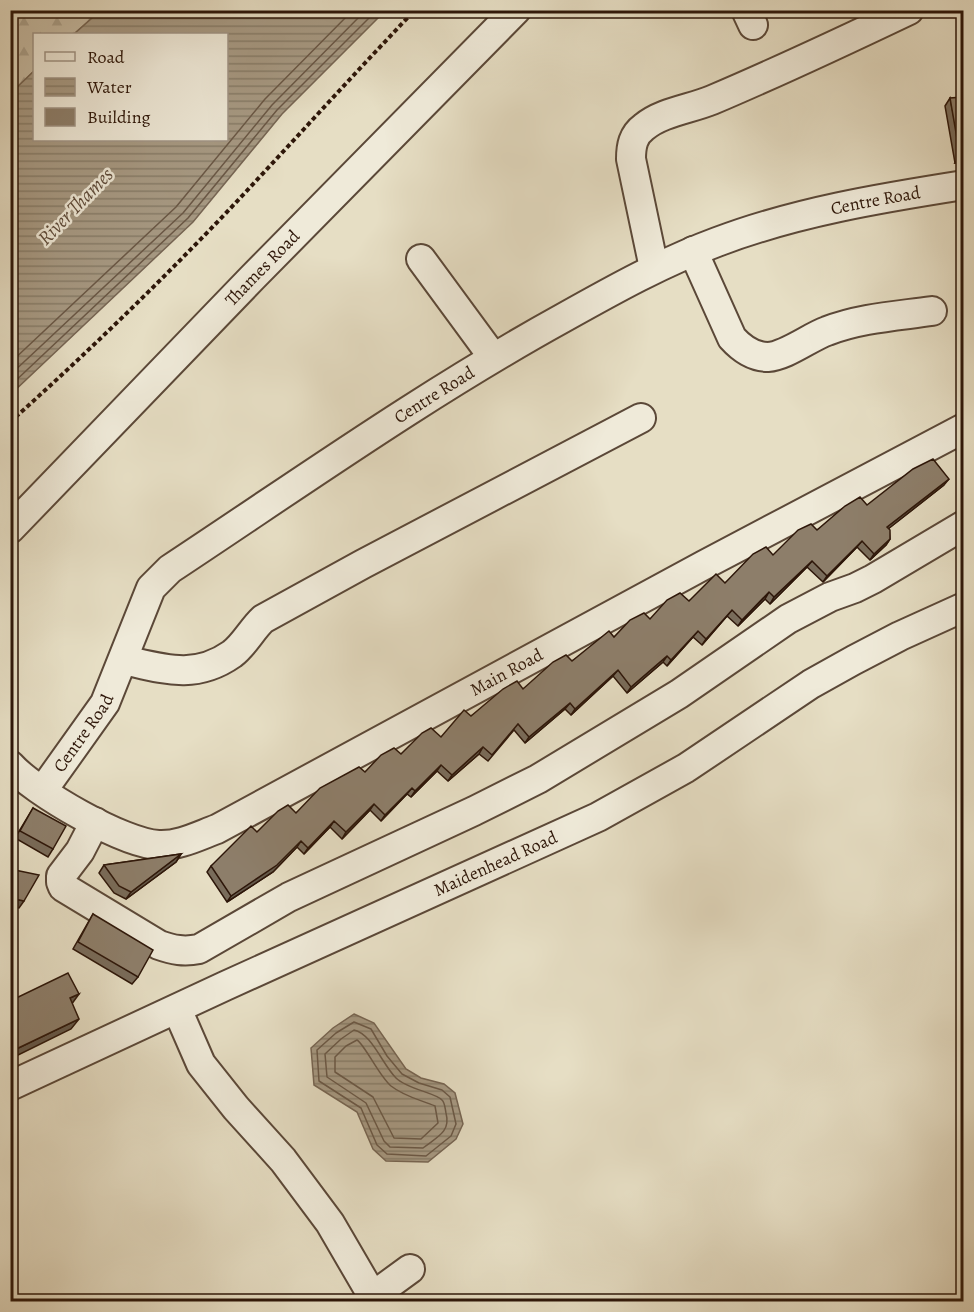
<svg xmlns="http://www.w3.org/2000/svg" width="974" height="1312" viewBox="0 0 974 1312" font-family="Alegreya,serif">
	<style>
		.forest { fill: url(#forest-firs); stroke: #7a6956; stroke-width: 1.5 }
		.water { fill: url(#water-rules); stroke: #766553; stroke-width: 1.5 }
		.lines { fill: none; stroke-linecap: round; stroke-linejoin: round }
		.shore { stroke: #6a5846; stroke-width: 1.5 }
		.minor-casing { stroke: #5b4838; stroke-width: 32 }
		.path { stroke: #2d1609; stroke-width: 4; stroke-dasharray: 4.5 3; stroke-linecap: butt }
		.minor { stroke: #efead9; stroke-width: 28 }
		.wall { fill: #796c5b; stroke: #2d1609; stroke-width: 1.5 }
		.shaded-wall { fill: #63584a; stroke: #2d1609; stroke-width: 1.5 }
		.building { fill: #8d7e6a; stroke: #2d1609; stroke-width: 1.5 }
		.labels { text-anchor: middle; stroke-width: 5; stroke-linejoin: round; paint-order: stroke }
		.street-label { font-size: 18px; fill: #2d1609; stroke: #efead9 }
		.water-label { font-size: 20px; font-style: italic; fill: #5e4b3a; stroke: #efead9 }
	</style>
	<defs>
		<pattern id="forest-firs" width="22" height="20" patternUnits="userSpaceOnUse" patternTransform="scale(1.5)"><rect width="22" height="20" fill="#c7bca4"/><path d="M5 1l3.5 6h-7zM16 11l3.5 6h-7z" fill="#aba18c"/></pattern>
		<pattern id="water-rules" width="6" height="5" patternUnits="userSpaceOnUse" patternTransform="scale(1.5)"><rect width="6" height="5" fill="#a79a84"/><path d="M0 2.5h6" fill="none" stroke="#887d6a"/></pattern>
	</defs>
	<rect width="100%" height="100%" fill="#e6dec4"/>
	<filter id="stains"><feTurbulence type="fractalNoise" baseFrequency=".00333" numOctaves="4"/><feColorMatrix values="0 0 0 0 .2 0 0 0 0 .09 0 0 0 0 .02 0 0 0 .5 -.17"/></filter>
	<radialGradient id="worn" r=".72"><stop offset=".6" stop-color="#630" stop-opacity="0"/><stop offset="1" stop-color="#630" stop-opacity=".3"/></radialGradient>
	<path class="forest" d="M11 11H100L74 34H34V71L11 93Z"/>
	<g class="water">
		<path d="M100 11H385L282 114 193 222 11 394V93L34 71V140H226V34H74Z"/>
		<path d="M354 1014 374 1023 406 1069 421 1078 444 1084 455 1093 463 1124 456 1139 428 1162 386 1161 373 1149 357 1112 314 1085 311 1048 333 1028Z"/>
	</g>
	<g class="lines">
		<g class="shore">
			<path d="M10 363 176 207 265 99 353 10"/>
			<path d="M10 375 183 213 272 105 366 10"/>
			<path d="M10 386 188 218 277 110 377 10"/>
			<path d="M354 1022 371 1029 387 1056 402 1074 419 1083 442 1090 450 1097 456 1124 451 1136 426 1156 387 1154 377 1145 361 1108 319 1081 317 1050 336 1033Z"/>
			<path d="M354 1030C372 1034 382 1064 396 1078 407 1089 436 1093 442 1100 445 1103 445 1108 446 1113 451 1132 437 1137 423 1148L390 1147 384 1141 366 1103 327 1077 325 1054 341 1039Z"/>
			<path d="M357 1040C365 1045 379 1076 391 1086 405 1097 421 1100 435 1106L438 1123 421 1139 394 1138 373 1097 335 1072V1057L346 1046Z"/>
		</g>
		<g class="minor-casing">
			<g id="minor">
				<path d="M746 10 753 25"/>
				<path d="M693 251 732 338C741 348 754 357 768 357 786 356 810 337 827 331 860 318 897 316 932 311"/>
				<path d="M421 259 493 357"/>
				<path d="M654 268 631 159C631 146 633 135 644 127 662 112 690 109 712 100 778 72 844 41 909 10"/>
				<path id="s1" d="M10 529 252 278 516 10"/>
				<path d="M124 660C164 669 195 680 232 654 245 644 252 629 263 619L363 564 641 418"/>
				<path id="s2" d="M10 765C34 792 124 844 159 845 179 846 198 836 217 829L704 565 964 428"/>
				<path id="s3" d="M43 790 105 703 151 588 170 569C300 483 427 393 563 318 613 290 663 262 717 242 796 212 881 198 964 185"/>
				<path d="M95 822 80 851 61 876V882L63 887 159 945C173 950 184 952 199 949L289 897 474 811 538 779 679 694 788 619 830 597 855 588 873 579 964 525"/>
				<path d="M177 1009 201 1064 236 1108 283 1160 330 1223 376 1302"/>
				<path id="s4" d="M10 1086 225 986 598 817 686 768 811 684 854 660 900 636 964 607"/>
				<path d="M373 1296 410 1269"/>
			</g>
		</g>
		<g class="path">
			<path d="M10 18 17 10"/>
			<path d="M10 422C85 355 157 285 226 213 289 146 351 77 415 10"/>
		</g>
		<use href="#minor" class="minor"/>
	</g>
	<g class="wall">
		<path d="M950 98 963 162 955 163 945 106Z"/>
		<path d="M944 485 889 528 890 539 886 545 870 560 857 547 823 582 807 567 770 604 765 599 738 626 727 616 702 645 693 637 667 666 663 662 627 693 613 676 571 715 565 709 525 743 514 730 488 761 479 754 448 781 437 771 411 797 407 794 381 821 370 810 342 839 330 827 304 854 297 847 273 872 227 902 207 872 211 866 257 832 296 813 365 772 401 754 441 737 471 716 523 689 614 637 650 619 689 601 725 583 817 530 867 505Z"/>
		<path d="M33 808 53 849 48 857 15 838Z"/>
		<path d="M181 854 176 862 126 899 114 893 99 873 104 865Z"/>
		<path d="M93 914 138 977 132 984 73 949Z"/>
	</g>
	<g class="shaded-wall">
		<path d="M963 155V162L955 163 960 156Z"/>
		<path d="M949 479 944 485 883 533 887 527Z"/>
		<path d="M890 539 886 545 870 560 874 554Z"/>
		<path d="M862 541 857 547 823 582 827 576Z"/>
		<path d="M812 561 807 567 770 604 774 597Z"/>
		<path d="M769 592 765 599 738 626 742 620Z"/>
		<path d="M732 610 727 616 702 645 706 639Z"/>
		<path d="M698 631 693 637 667 666 671 660Z"/>
		<path d="M667 656 663 662 627 693 631 687Z"/>
		<path d="M618 670 613 676 571 715 575 709Z"/>
		<path d="M570 703 565 709 525 743 529 737Z"/>
		<path d="M483 747 479 754 448 781 452 775Z"/>
		<path d="M441 765 437 771 411 797 415 791Z"/>
		<path d="M412 788 407 794 381 821 385 815Z"/>
		<path d="M374 804 370 810 342 839 346 832Z"/>
		<path d="M334 821 330 827 304 854 308 848Z"/>
		<path d="M301 841 297 847 273 872 227 902 231 896Z"/>
		<path d="M181 854 176 862 126 899 131 892Z"/>
		<path d="M10 898 24 901 19 908 10 907Z"/>
		<path d="M79 994 71 1005 70 998Z"/>
		<path d="M79 1019 71 1029 10 1059V1052Z"/>
	</g>
	<g class="building">
		<path d="M963 97V155L960 156 950 98Z"/>
		<path d="M933 459 949 479 887 527 890 530V539L874 554 862 541 827 576 812 561 774 597 769 592 742 620 732 610 706 639 698 631 671 660 667 656 631 687 618 670 575 709 570 703 529 737 518 724 492 755 483 747 452 775 441 765 415 791 412 788 385 815 374 804 346 832 334 821 308 848 301 841 277 865 231 896 211 866 251 826 257 832 278 811 288 805 296 813 320 788 359 767 365 772 381 755 394 748 401 754 422 733 431 728 441 737 464 710 471 716 503 689 517 681 523 689 553 662 566 655 572 661 609 631 614 637 630 620 644 613 650 619 667 600 680 593 689 601 716 574 725 583 753 554 766 547 773 555 798 530 811 524 817 530 845 506 860 497 867 505 913 469Z"/>
		<path d="M33 808 66 826 53 849 20 831Z"/>
		<path d="M181 854 131 892 119 886 104 865Z"/>
		<path d="M10 869 39 875 24 901 10 898Z"/>
		<path d="M93 914 153 950 138 977 78 942Z"/>
		<path d="M68 973 79 994 70 998 79 1019 10 1052V1001Z"/>
	</g>
	<g class="labels">
		<g class="street-label">
			<text dy="6" stroke="none"><textPath href="#s3" startOffset="1060">Centre Road</textPath></text>
			<text dy="6" stroke="none"><textPath href="#s1" startOffset="363">Thames Road</textPath></text>
			<text dy="6" stroke="none"><textPath href="#s3" startOffset="574">Centre Road</textPath></text>
			<text dy="6" stroke="none"><textPath href="#s2" startOffset="561">Main Road</textPath></text>
			<text dy="6" stroke="none"><textPath href="#s3" startOffset="70">Centre Road</textPath></text>
			<text dy="6" stroke="none"><textPath href="#s4" startOffset="534">Maidenhead Road</textPath></text>
		</g>
		<g class="water-label">
			<text transform="translate(75 206) rotate(-46)" y="7">River Thames</text>
		</g>
	</g>
	<rect width="974" height="1312" fill="none" stroke="#e6dec4" stroke-width="36"/>
	<rect x="12" y="12" width="950" height="1288" fill="none" stroke="#2d1609" stroke-width="3"/>
	<rect x="18" y="18" width="938" height="1276" fill="none" stroke="#2d1609" stroke-width="1.5"/>
	<rect x="33" y="33" width="195" height="108" fill="#efead9" stroke="#a19586" stroke-width="1.5"/>
	<rect x="45" y="52" width="30" height="9" fill="#efead9" stroke="#a19586" stroke-width="1.5"/>
	<text x="87" y="63" font-size="18" fill="#2d1609">Road</text>
	<rect x="45" y="78" width="30" height="18" fill="url(#water-rules)" stroke="#a19586" stroke-width="1.5"/>
	<text x="87" y="93" font-size="18" fill="#2d1609">Water</text>
	<rect x="45" y="108" width="30" height="18" fill="#8d7e6a" stroke="#a19586" stroke-width="1.5"/>
	<text x="87" y="123" font-size="18" fill="#2d1609">Building</text>
	<rect width="100%" height="100%" filter="url(#stains)"/>
	<rect width="100%" height="100%" fill="url(#worn)"/>
</svg>
